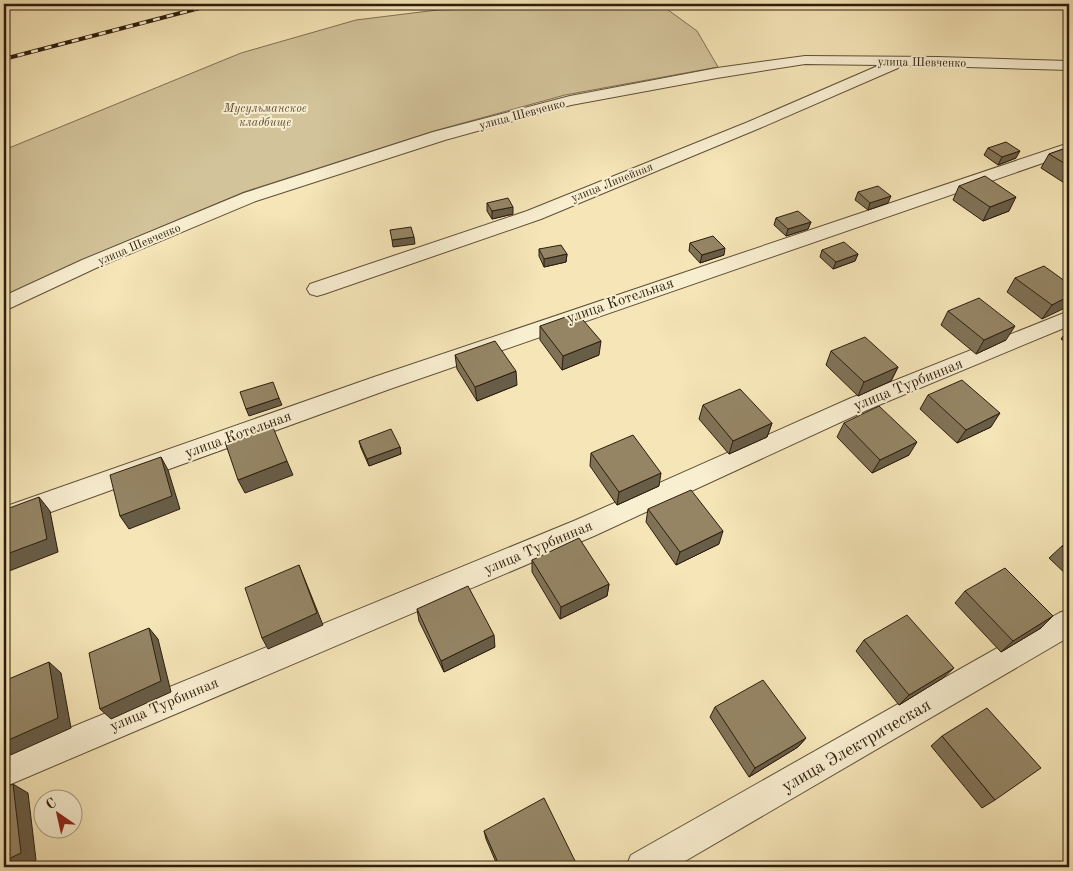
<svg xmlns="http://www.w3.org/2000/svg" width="1073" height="871" viewBox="0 0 1073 871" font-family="'Old Standard TT',serif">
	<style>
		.green { fill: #d3c39a; stroke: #807054 }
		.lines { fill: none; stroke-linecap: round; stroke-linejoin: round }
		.minor-casing { stroke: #5f4f38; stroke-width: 2 }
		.minor { fill: #f8eed0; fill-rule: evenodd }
		.rail-casing { stroke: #2d1d0d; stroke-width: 4 }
		.rail { stroke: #f8eed0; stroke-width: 2.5; stroke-dasharray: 7; stroke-linecap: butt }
		.wall { fill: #807257; stroke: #2d1d0d }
		.shaded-wall { fill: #685d47; stroke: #2d1d0d }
		.building { fill: #958565; stroke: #2d1d0d }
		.labels { text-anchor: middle; stroke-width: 4; stroke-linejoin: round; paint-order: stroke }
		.far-street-label { font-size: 12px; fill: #2d1d0d; stroke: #f8eed0 }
		.far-park-label { font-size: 12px; font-style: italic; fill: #5f4f37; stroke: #f8eed0 }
		.street-label { font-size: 15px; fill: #2d1d0d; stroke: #f8eed0 }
		.near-street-label { font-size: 18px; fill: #2d1d0d; stroke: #f8eed0 }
	</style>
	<rect width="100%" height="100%" fill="#f5e5b7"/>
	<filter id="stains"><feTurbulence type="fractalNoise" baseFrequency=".004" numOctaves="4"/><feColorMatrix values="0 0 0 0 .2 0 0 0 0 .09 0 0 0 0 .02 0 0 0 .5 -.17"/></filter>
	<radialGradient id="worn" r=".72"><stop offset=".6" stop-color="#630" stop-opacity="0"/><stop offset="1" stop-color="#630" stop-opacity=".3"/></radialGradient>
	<path class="green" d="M660 4 697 31 718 67 565 95 434 131 244 192 85 259 4 296V150L241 53 356 20 437 10Z"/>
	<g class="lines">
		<g class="minor-casing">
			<g id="minor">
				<path d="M805 56 938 57 1069 61V70L900 65 898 68 760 128 541 219 324 294 317 296 310 294 307 289 310 284 527 211 748 122 880 65 805 64 717 78 571 105 445 140 256 201 96 268 4 311V296L82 260 244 193 433 132 570 96 717 68Z"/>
				<path d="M1069 143V154L390 389 4 529V507L374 377Z"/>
				<path d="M1069 311V326L867 410 594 536 4 787V755L576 520 851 398Z"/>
				<path d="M1069 609V637L675 867H626L631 855 1059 613Z"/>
			</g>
		</g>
		<use href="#minor" class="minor"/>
		<g class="rail-casing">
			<path id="rail" d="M4 59 215 4"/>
		</g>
		<use href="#rail" class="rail"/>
	</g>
	<g class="wall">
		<path d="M1069 125V131L1067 130Z"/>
		<path d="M1069 147V186L1041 168 1049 154Z"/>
		<path d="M988 148 1016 158 998 165 984 155Z"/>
		<path d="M959 186 1009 211 983 221 953 200Z"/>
		<path d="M858 192 888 203 868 210 855 200Z"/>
		<path d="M487 203 513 214 492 219 487 211Z"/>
		<path d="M776 218 811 222 808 229 786 236 774 225Z"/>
		<path d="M690 243 724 255 700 263 689 251Z"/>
		<path d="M539 249 567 254 566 262 544 267 539 256Z"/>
		<path d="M822 250 858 254 855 261 833 269 820 257Z"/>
		<path d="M1015 278 1069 284 1042 319 1007 292Z"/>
		<path d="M948 311 1006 340 976 354 941 325Z"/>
		<path d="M540 326 599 355 562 370 540 340Z"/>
		<path d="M1069 328V345L1061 339Z"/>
		<path d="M831 351 898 367 891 381 858 396 826 365Z"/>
		<path d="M455 355 517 385 477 401 457 369Z"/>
		<path d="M928 395 991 427 957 443 920 409Z"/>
		<path d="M703 405 772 423 767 437 729 454 699 419Z"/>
		<path d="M844 423 909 455 872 473 837 437Z"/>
		<path d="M359 441 400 447 401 454 369 466 361 448Z"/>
		<path d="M591 453 659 486 617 505 590 466Z"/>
		<path d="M648 509 719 544 676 565 646 522Z"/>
		<path d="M1069 541V577L1049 558 1062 546Z"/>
		<path d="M532 560 609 584 607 596 560 619 532 572Z"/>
		<path d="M965 591 1041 628 1001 652 955 603Z"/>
		<path d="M417 609 495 647 444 672 419 621Z"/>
		<path d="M864 640 943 678 899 705 856 651Z"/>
		<path d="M715 707 806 738 798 747 749 777 710 717Z"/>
		<path d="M942 736 995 800 982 808 931 746Z"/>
		<path d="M484 831 578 867H498L486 839Z"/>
	</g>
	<g class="shaded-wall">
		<path d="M1020 151 1016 158 998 165 1002 157Z"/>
		<path d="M891 196 888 203 868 210 870 203Z"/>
		<path d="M1016 197 1009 211 983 221 990 207Z"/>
		<path d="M513 207V214L492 219V211Z"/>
		<path d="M811 222 808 229 786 236 788 229Z"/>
		<path d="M414 237 415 244 393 247 392 240Z"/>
		<path d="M725 248 724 255 700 263 702 255Z"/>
		<path d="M567 254 566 262 544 267V259Z"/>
		<path d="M858 254 855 261 833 269 836 262Z"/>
		<path d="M1069 296V306L1042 319 1052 305Z"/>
		<path d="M1015 326 1006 340 976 354 984 340Z"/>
		<path d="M601 341 599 355 562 370 563 356Z"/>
		<path d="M898 367 891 381 858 396 864 382Z"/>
		<path d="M516 371 517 385 477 401 475 387Z"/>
		<path d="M279 398 282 405 249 416 246 409Z"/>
		<path d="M1000 413 991 427 957 443 966 430Z"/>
		<path d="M772 423 767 437 729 454 733 441Z"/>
		<path d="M917 442 909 455 872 473 880 460Z"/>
		<path d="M400 447 401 454 369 466 367 459Z"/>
		<path d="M161 457 168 470 180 509 129 529 120 516Z"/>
		<path d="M287 461 293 475 245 493 238 480Z"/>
		<path d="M661 473 659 486 617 505 619 492Z"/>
		<path d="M39 497 50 511 58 552 4 573V555Z"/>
		<path d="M723 531 719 544 676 565 680 552Z"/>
		<path d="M299 565 323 625 268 649 262 638Z"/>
		<path d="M609 584 607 596 560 619 561 607Z"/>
		<path d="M1053 616 1041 628 1001 652 1013 641Z"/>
		<path d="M149 628 158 639 171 692 111 719 100 709Z"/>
		<path d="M494 635 495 647 444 672 441 661Z"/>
		<path d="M49 662 61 673 71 728 6 757 4 755V742Z"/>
		<path d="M954 668 943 678 899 705 909 695Z"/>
		<path d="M806 738 798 747 749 777 755 768Z"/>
		<path d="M13 784 28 793 36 860 21 867H4V861Z"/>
	</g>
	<g class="building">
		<path d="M1006 142 1020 151 1002 157 988 148Z"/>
		<path d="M1069 147V166L1049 154Z"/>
		<path d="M985 176 1016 197 990 207 959 186Z"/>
		<path d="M878 186 891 196 870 203 858 192Z"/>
		<path d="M508 198 513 207 492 211 487 203Z"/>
		<path d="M798 211 811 222 788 229 776 218Z"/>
		<path d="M411 227 414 237 392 240 390 230Z"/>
		<path d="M713 236 725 248 702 255 690 243Z"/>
		<path d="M844 242 858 254 836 262 822 250Z"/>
		<path d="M561 245 567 254 544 259 539 249Z"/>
		<path d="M1044 266 1069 284V296L1052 305 1015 278Z"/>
		<path d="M979 298 1015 326 984 340 948 311Z"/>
		<path d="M577 313 601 341 563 356 540 326Z"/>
		<path d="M865 337 898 367 864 382 831 351Z"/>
		<path d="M495 341 516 371 475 387 455 355Z"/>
		<path d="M962 380 1000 413 966 430 928 395Z"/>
		<path d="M273 382 279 398 246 409 240 392Z"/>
		<path d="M740 389 772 423 733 441 703 405Z"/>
		<path d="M879 406 917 442 880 460 844 423Z"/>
		<path d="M272 425 287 461 238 480 225 442Z"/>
		<path d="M391 429 400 447 367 459 359 441Z"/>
		<path d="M633 435 661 473 619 492 591 453Z"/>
		<path d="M161 457 172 496 120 516 110 475Z"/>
		<path d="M691 490 723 531 680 552 648 509Z"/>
		<path d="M39 497 47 539 4 555V510Z"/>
		<path d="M579 538 609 584 561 607 532 560Z"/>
		<path d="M1069 541V553L1062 546Z"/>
		<path d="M299 565 317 613 262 638 245 588Z"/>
		<path d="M1005 568 1053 616 1013 641 965 591Z"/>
		<path d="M468 586 494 635 441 661 417 609Z"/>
		<path d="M907 615 954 668 909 695 864 640Z"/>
		<path d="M149 628 161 681 100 709 89 653Z"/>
		<path d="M49 662 58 718 4 742V681Z"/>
		<path d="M763 680 806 738 755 768 715 707Z"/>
		<path d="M987 708 1041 768 995 800 942 736Z"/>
		<path d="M13 784 21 853 4 861V788Z"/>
		<path d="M544 798 578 867H500L484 831Z"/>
	</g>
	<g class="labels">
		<g class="far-street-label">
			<text transform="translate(922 62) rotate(1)" y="4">улица Шевченко</text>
			<text transform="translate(522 114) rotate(-15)" y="4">улица Шевченко</text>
			<text transform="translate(612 182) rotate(-22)" y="4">улица Линейная</text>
			<text transform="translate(139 244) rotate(-23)" y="4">улица Шевченко</text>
		</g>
		<g class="far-park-label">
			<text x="265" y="112">Мусульманское<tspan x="265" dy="14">кладбище</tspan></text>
		</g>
		<g class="street-label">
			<text transform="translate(620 300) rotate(-19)" y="5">улица Котельная</text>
			<text transform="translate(908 384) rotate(-22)" y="5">улица Турбинная</text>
			<text transform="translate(238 434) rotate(-20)" y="5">улица Котельная</text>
			<text transform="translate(538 547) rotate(-23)" y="5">улица Турбинная</text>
			<text transform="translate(164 704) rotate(-23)" y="5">улица Турбинная</text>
		</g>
		<g class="near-street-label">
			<text transform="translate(856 745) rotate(-30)" y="6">улица Электрическая</text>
		</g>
	</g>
	<rect width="1073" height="871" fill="none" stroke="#f5e5b7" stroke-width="20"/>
	<rect x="5" y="5" width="1063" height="861" fill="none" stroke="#2d1d0d" stroke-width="2.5"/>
	<rect x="10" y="10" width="1053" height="851" fill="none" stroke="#2d1d0d"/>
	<g transform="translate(58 814) rotate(326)"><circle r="24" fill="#f8eed0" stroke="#a79a82"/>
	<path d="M0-4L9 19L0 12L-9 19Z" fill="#8f2418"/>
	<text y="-8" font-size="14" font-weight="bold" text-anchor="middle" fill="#2d1d0d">С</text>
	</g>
	<rect width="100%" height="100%" filter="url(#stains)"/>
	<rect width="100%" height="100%" fill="url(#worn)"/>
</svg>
